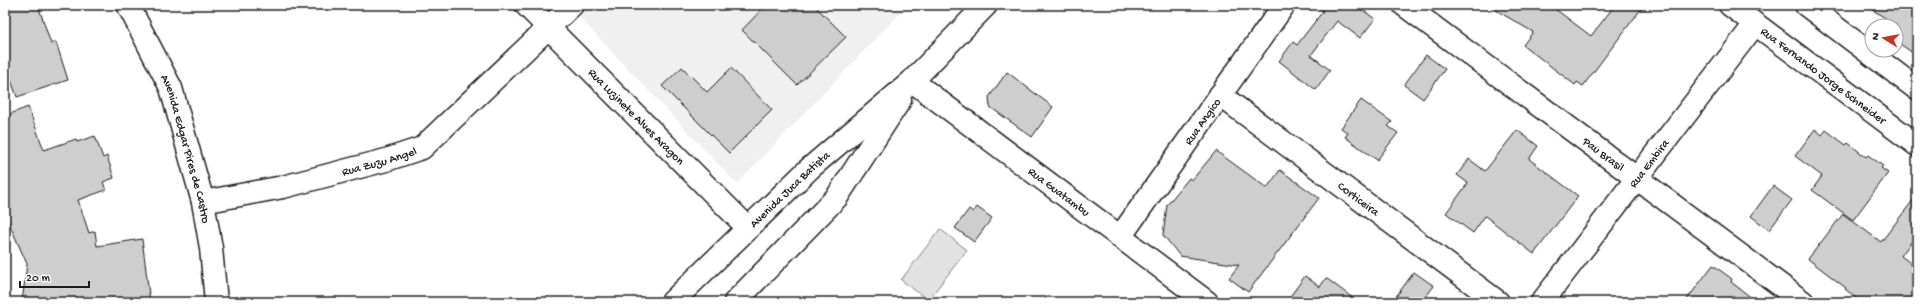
<svg xmlns="http://www.w3.org/2000/svg" width="1922" height="307" viewBox="0 0 1922 307" font-family="'Gochi Hand',sans-serif">
	<style>
		.built { fill: #f0f0f0 }
		.grass { fill: #e2e2e2; stroke: #7f7f7f }
		.building { fill: #cecece; stroke: #1c1c1c }
		.lines { fill: none; stroke-linecap: round; stroke-linejoin: round }
		.minor-casing { stroke: #1c1c1c; stroke-width: 25 }
		.major-casing { stroke: #1c1c1c; stroke-width: 25 }
		.minor { stroke: #fff; stroke-width: 22 }
		.major { stroke: #fff; stroke-width: 22 }
		.labels { text-anchor: middle; stroke-width: 3; stroke-linejoin: round; paint-order: stroke }
		.street-label { font-size: 12px; fill: #1c1c1c; stroke: #fff }
	</style>
	<rect width="100%" height="100%" fill="#fff"/>
	<filter id="ink" filterUnits="userSpaceOnUse"><feTurbulence type="fractalNoise" baseFrequency=".025" numOctaves="2"/><feDisplacementMap in="SourceGraphic" scale="8" xChannelSelector="R" yChannelSelector="G"/><feConvolveMatrix kernelMatrix="1 2 1 2 8 2 1 2 1" color-interpolation-filters="sRGB"/></filter>
	<g filter="url(#ink)">
		<path class="built" d="M586 5H908L737 184 576 14Z"/>
		<path class="grass" d="M940 229 967 250 928 300 901 280Z"/>
		<g class="building">
			<path d="M5 5H38L51 44 56 42 68 80 17 97 5 63Z"/>
			<path d="M766 5H814L846 37 797 85 742 30Z"/>
			<path d="M1315 5H1356L1375 19 1360 38 1337 21 1311 55 1330 70 1316 90 1279 61 1293 42 1297 45 1323 11Z"/>
			<path d="M1487 5H1550L1591 36 1615 5H1644L1583 86 1577 82 1575 85 1523 45 1533 32Z"/>
			<path d="M1865 5H1917V56L1896 41V25Z"/>
			<path d="M1426 55 1445 69 1423 99 1404 85Z"/>
			<path d="M682 67 707 92 731 68 772 110 729 153 662 86Z"/>
			<path d="M1007 72 1053 107 1032 137 990 107 989 97Z"/>
			<path d="M1361 100 1392 122 1388 126 1398 133 1377 160 1345 137 1348 133 1341 128Z"/>
			<path d="M28 107 44 150 76 139 77 142 95 136 103 158 107 156 114 178 103 182 106 190 78 200 89 233 95 231 97 246 142 239 150 302H22L27 264 5 214V116Z"/>
			<path d="M1815 129 1822 135 1826 130 1846 145 1848 143 1866 157 1868 155 1883 166 1881 168 1888 173 1853 220 1812 190 1822 176 1795 156Z"/>
			<path d="M1517 130 1538 146 1529 159 1578 196 1534 254 1485 216 1473 233 1446 213 1468 183 1457 175 1469 159 1485 171Z"/>
			<path d="M1216 151 1267 188 1280 170 1319 198 1248 292 1229 278 1239 265 1180 256 1163 235 1167 205 1189 178 1192 180Z"/>
			<path d="M1773 186 1792 200 1769 230 1751 216Z"/>
			<path d="M1917 195V234L1901 256 1917 268V302H1861L1845 289 1846 288 1808 259 1843 214 1881 242Z"/>
			<path d="M977 207 992 218 974 242 955 228 969 209 973 212Z"/>
			<path d="M1713 265 1732 279 1731 282 1757 302H1685Z"/>
			<path d="M1414 272 1434 286 1422 302H1392Z"/>
			<path d="M1305 276 1320 287 1326 278 1358 302H1286Z"/>
		</g>
		<g class="lines">
			<g class="minor-casing">
				<g id="minor">
					<path id="s1" d="M526 5 748 228"/>
					<path id="s2" d="M1404 5 1803 302"/>
					<path id="s3" d="M1730 5 1917 145"/>
					<path d="M1806 5 1917 89"/>
					<path id="s4" d="M912 81 1207 302"/>
					<path id="s5" d="M1220 95 1498 302"/>
					<path id="s6" d="M203 202 283 187 386 160 422 148 572 5"/>
					<path id="s7" d="M1120 237 1284 5"/>
					<path id="s8" d="M1542 302 1755 24"/>
				</g>
			</g>
			<g class="major-casing">
				<g id="major">
					<path id="s9" d="M128 5 171 88 203 202 211 248 216 302"/>
					<path id="s10" d="M672 302 809 169 912 81 986 5"/>
					<path d="M735 302 837 197 900 100"/>
				</g>
			</g>
			<use href="#minor" class="minor"/>
			<use href="#major" class="major"/>
		</g>
	</g>
	<g class="labels">
		<g class="street-label">
			<text dy="4" stroke="none"><textPath href="#s3" startOffset="117">Rua Fernando Jorge Schneider</textPath></text>
			<text dy="4" stroke="none"><textPath href="#s1" startOffset="157">Rua Luzinete Alves Aragon</textPath></text>
			<text dy="4" stroke="none"><textPath href="#s7" startOffset="142">Rua Angico</textPath></text>
			<text dy="4" stroke="none"><textPath href="#s9" startOffset="156">Avenida Edgar Pires de Castro</textPath></text>
			<text dy="4" stroke="none"><textPath href="#s2" startOffset="249">Pau Brasil</textPath></text>
			<text dy="4" stroke="none"><textPath href="#s6" startOffset="181">Rua Zuzu Angel</textPath></text>
			<text dy="4" stroke="none"><textPath href="#s8" startOffset="175">Rua Embira</textPath></text>
			<text dy="4" stroke="none"><textPath href="#s10" startOffset="163">Avenida Juca Batista</textPath></text>
			<text dy="4" stroke="none"><textPath href="#s4" startOffset="184">Rua Guatambu</textPath></text>
			<text dy="4" stroke="none"><textPath href="#s5" startOffset="173">Corticeira</textPath></text>
		</g>
	</g>
	<rect width="1922" height="307" fill="none" stroke="#fff" stroke-width="20"/>
	<rect x="10" y="10" width="1902" height="287" fill="none" stroke="#1c1c1c" stroke-width="1.5" filter="url(#ink)"/>
	<g transform="translate(1884 38) rotate(281)"><circle r="19" fill="#ffffff" stroke="#a4a4a4"/>
	<path d="M0-3L7 15L0 10L-7 15Z" fill="#c8321e"/>
	<text y="-6" font-size="11" font-weight="bold" text-anchor="middle" fill="#1c1c1c">N</text>
	</g>
	<path d="M20 281v6h69v-6" fill="none" stroke="#1c1c1c" stroke-width="2"/>
	<text x="26" y="281" font-size="12" fill="#1c1c1c" stroke="#ffffff" stroke-width="3" paint-order="stroke">20 m</text>
</svg>
